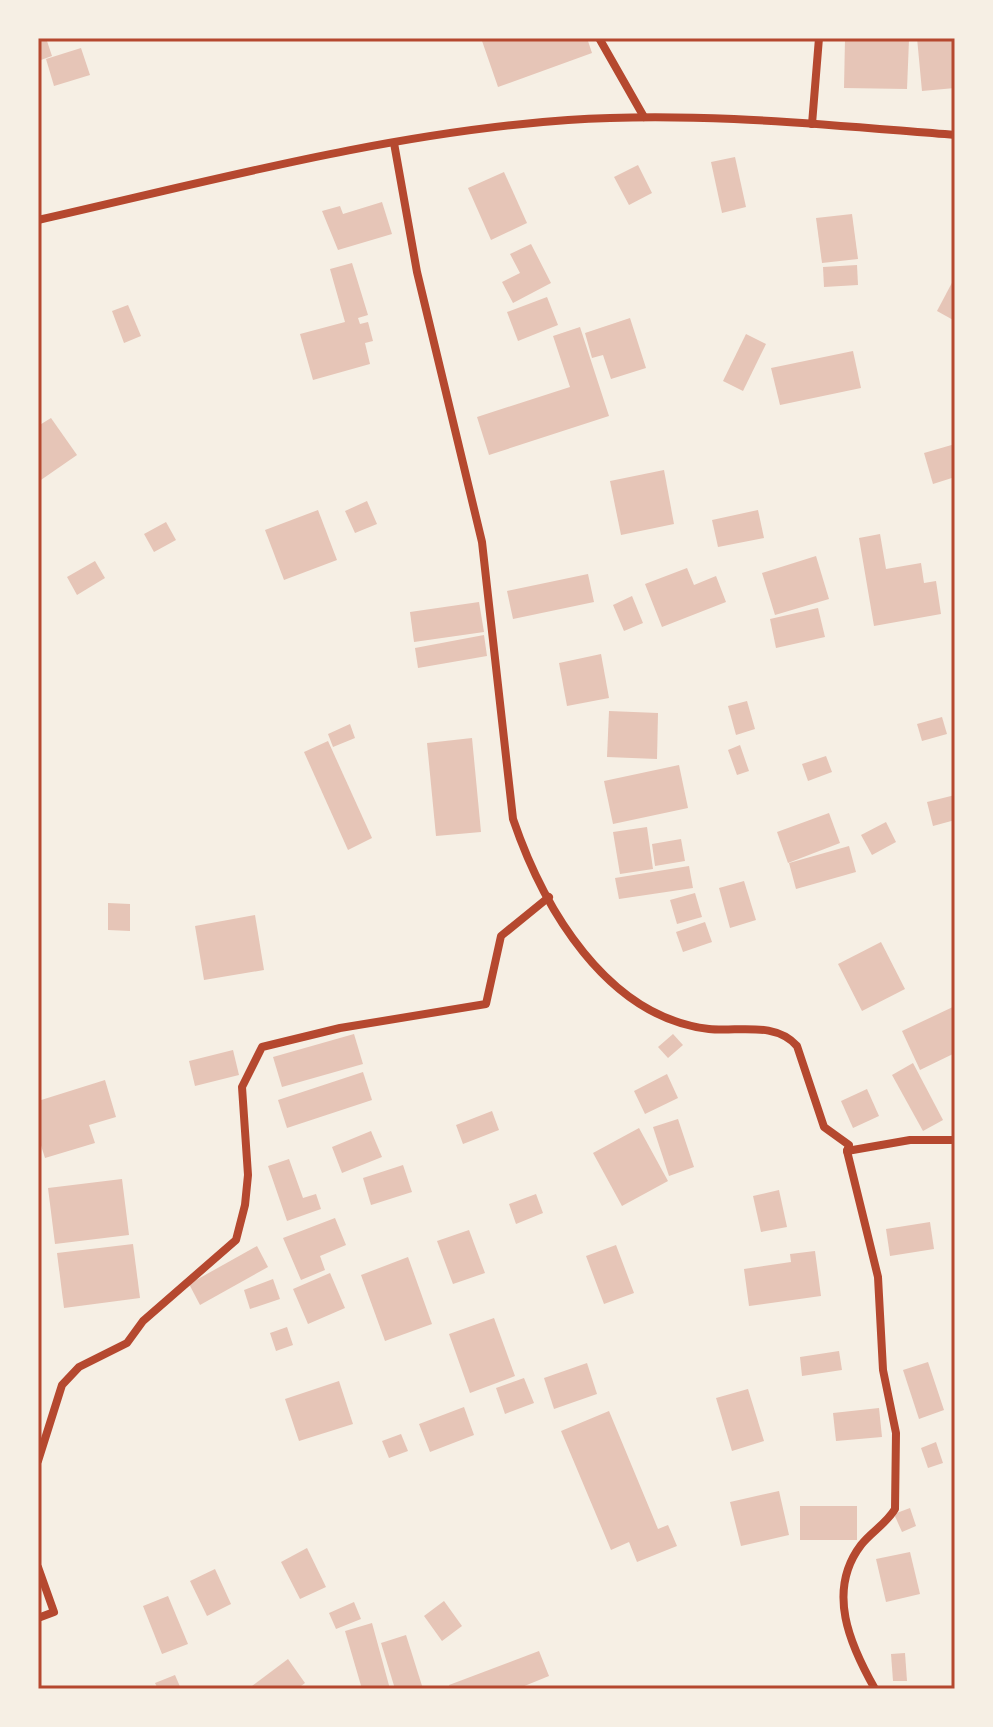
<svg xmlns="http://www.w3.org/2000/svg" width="993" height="1727" viewBox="0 0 993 1727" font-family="Montserrat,sans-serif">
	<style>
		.building { fill: #e6c5b7 }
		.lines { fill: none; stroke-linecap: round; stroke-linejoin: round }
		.minor { stroke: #b5482f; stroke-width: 8 }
		.neatline { fill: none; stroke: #b5482f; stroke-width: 3 }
	</style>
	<rect width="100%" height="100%" fill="#f6efe4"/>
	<g class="building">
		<path d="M38 38H46L52 56 38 61Z"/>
		<path d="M481 38H561L562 41 587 38 592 53 498 87Z"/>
		<path d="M917 38H955V88L922 91Z"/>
		<path d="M845 39 909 40 907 89 844 88Z"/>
		<path d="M81 48 90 75 54 86 46 59Z"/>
		<path d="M735 157 746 207 722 213 711 162Z"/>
		<path d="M638 165 652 193 629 205 614 177Z"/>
		<path d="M504 172 527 223 491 240 468 188Z"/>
		<path d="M382 202 392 234 338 250 322 211 340 206 343 214Z"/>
		<path d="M852 214 858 259 822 263 816 218Z"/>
		<path d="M531 244 551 283 513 303 502 282 520 273 510 254Z"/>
		<path d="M352 263 368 315 358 318 360 324 368 322 373 341 365 343 370 364 313 380 300 334 345 322 330 269Z"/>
		<path d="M857 265 858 285 824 287 823 267Z"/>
		<path d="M955 277V321L937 311Z"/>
		<path d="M547 297 558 325 518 341 507 312Z"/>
		<path d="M128 305 141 336 124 343 112 311Z"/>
		<path d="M630 318 646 368 611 379 603 355 592 358 585 333Z"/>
		<path d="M580 327 609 416 489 455 477 417 570 387 553 336Z"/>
		<path d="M746 334 766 344 743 391 723 381Z"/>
		<path d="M853 351 861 388 780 405 771 368Z"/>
		<path d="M51 418 77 455 38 482V426Z"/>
		<path d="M955 444V477L933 484 924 453Z"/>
		<path d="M664 470 674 524 621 535 610 481Z"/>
		<path d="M367 501 377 524 355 533 345 511Z"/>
		<path d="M318 510 337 560 284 580 265 530Z"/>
		<path d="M758 510 764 538 718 547 712 520Z"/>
		<path d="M166 522 176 540 154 552 144 534Z"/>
		<path d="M880 534 886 569 921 563 924 583 936 581 941 614 874 626 859 538Z"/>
		<path d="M816 556 829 599 775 615 762 573Z"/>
		<path d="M95 561 105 578 77 595 67 577Z"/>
		<path d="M687 568 694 585 716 576 726 602 662 627 645 584Z"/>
		<path d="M588 574 594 602 513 619 507 591Z"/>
		<path d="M632 596 643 623 624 631 613 605Z"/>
		<path d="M479 602 484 632 414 642 410 612Z"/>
		<path d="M818 608 825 637 776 648 770 619Z"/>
		<path d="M484 635 487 656 418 668 415 648Z"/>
		<path d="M601 654 609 698 567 706 559 663Z"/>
		<path d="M747 701 755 729 736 735 728 706Z"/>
		<path d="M609 711 658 713 657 759 607 757Z"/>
		<path d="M942 717 947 734 922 741 917 724Z"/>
		<path d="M350 724 355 738 333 747 328 734Z"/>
		<path d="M472 738 481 832 436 836 427 743Z"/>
		<path d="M328 741 372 838 348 850 304 752Z"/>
		<path d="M740 745 749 771 737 775 728 750Z"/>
		<path d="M826 756 832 772 808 781 802 764Z"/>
		<path d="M679 765 688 808 613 824 604 781Z"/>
		<path d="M955 795V820L933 826 927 802Z"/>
		<path d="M829 813 840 843 788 863 777 832Z"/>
		<path d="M886 822 896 842 872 855 861 835Z"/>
		<path d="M647 827 653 869 620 874 613 832Z"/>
		<path d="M681 839 685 861 655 866 652 844Z"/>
		<path d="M849 846 856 872 796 889 789 863Z"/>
		<path d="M689 866 693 888 619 899 615 878Z"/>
		<path d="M744 881 756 920 730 928 719 888Z"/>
		<path d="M695 893 702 917 677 924 670 900Z"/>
		<path d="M108 903 130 904V931L108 930Z"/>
		<path d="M255 915 264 970 204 980 195 926Z"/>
		<path d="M705 922 712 942 683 952 676 932Z"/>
		<path d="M881 942 905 989 862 1011 838 964Z"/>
		<path d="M955 1006V1053L920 1070 902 1031Z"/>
		<path d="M354 1034 363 1064 282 1087 273 1057Z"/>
		<path d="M673 1034 683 1045 668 1058 658 1047Z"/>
		<path d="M233 1050 239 1075 195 1086 189 1061Z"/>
		<path d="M913 1063 943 1120 923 1131 892 1075Z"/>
		<path d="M363 1072 372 1100 287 1128 278 1100Z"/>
		<path d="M667 1074 678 1098 645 1114 634 1091Z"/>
		<path d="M105 1080 116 1117 89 1125 95 1143 45 1158 38 1136V1101Z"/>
		<path d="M867 1089 879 1116 853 1128 841 1101Z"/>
		<path d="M492 1111 499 1130 463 1144 456 1125Z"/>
		<path d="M678 1119 694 1167 669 1176 653 1127Z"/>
		<path d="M639 1128 668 1181 622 1206 593 1153Z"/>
		<path d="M371 1131 382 1157 342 1173 332 1147Z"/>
		<path d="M289 1159 303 1198 316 1194 321 1209 287 1221 268 1166Z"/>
		<path d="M403 1165 412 1192 371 1205 363 1178Z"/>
		<path d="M122 1179 129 1235 55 1244 48 1188Z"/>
		<path d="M779 1190 787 1227 761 1232 753 1196Z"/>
		<path d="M536 1194 543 1213 516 1224 509 1204Z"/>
		<path d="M335 1218 346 1245 320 1256 325 1270 301 1280 283 1238Z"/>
		<path d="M930 1222 934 1249 890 1256 886 1229Z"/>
		<path d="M469 1230 485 1273 453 1284 437 1241Z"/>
		<path d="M133 1244 140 1298 64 1308 57 1253Z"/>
		<path d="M616 1245 634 1293 604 1304 586 1256Z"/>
		<path d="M257 1246 268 1267 200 1305 189 1284Z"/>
		<path d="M815 1251 821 1296 749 1306 744 1269 791 1262 790 1254Z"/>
		<path d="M408 1257 432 1324 385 1341 361 1275Z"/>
		<path d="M330 1273 345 1308 308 1324 293 1289Z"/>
		<path d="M273 1279 280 1299 250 1309 244 1290Z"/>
		<path d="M494 1318 515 1376 470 1393 449 1334Z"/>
		<path d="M287 1327 293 1345 276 1351 270 1333Z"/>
		<path d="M839 1351 842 1370 802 1376 800 1357Z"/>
		<path d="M928 1362 944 1410 919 1419 903 1370Z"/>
		<path d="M587 1363 597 1394 554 1409 544 1378Z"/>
		<path d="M524 1378 534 1403 505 1414 496 1388Z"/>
		<path d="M339 1381 353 1424 299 1441 285 1399Z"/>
		<path d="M748 1389 764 1441 732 1451 716 1398Z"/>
		<path d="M464 1407 474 1435 430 1452 419 1424Z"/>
		<path d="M879 1408 882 1437 836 1441 833 1413Z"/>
		<path d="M609 1411 658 1529 668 1525 677 1546 637 1562 629 1542 611 1550 561 1431Z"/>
		<path d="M401 1434 408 1451 389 1458 382 1441Z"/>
		<path d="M936 1442 943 1463 928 1468 921 1448Z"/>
		<path d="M779 1491 789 1535 741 1546 730 1502Z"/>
		<rect x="800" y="1506" width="57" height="34"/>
		<path d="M910 1508 916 1526 902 1532 894 1514Z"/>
		<path d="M307 1548 326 1587 300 1599 281 1562Z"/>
		<path d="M910 1552 920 1594 886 1602 876 1559Z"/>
		<path d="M215 1569 231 1604 207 1616 190 1581Z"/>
		<path d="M168 1596 188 1644 162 1654 143 1606Z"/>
		<path d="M444 1601 462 1626 442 1641 424 1616Z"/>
		<path d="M354 1602 361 1619 336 1629 329 1613Z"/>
		<path d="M372 1623 390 1689H362L345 1631Z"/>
		<path d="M406 1635 423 1689H395L381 1643Z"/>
		<path d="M539 1651 549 1676 517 1689H450L449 1685Z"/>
		<path d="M905 1653 907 1681H893L891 1654Z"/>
		<path d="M288 1659 305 1683 297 1689H254L252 1686Z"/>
		<path d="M175 1675 181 1689H158L155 1683Z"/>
	</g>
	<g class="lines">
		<g class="minor">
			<path d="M599 38 644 117"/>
			<path d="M812 124 819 38"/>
			<path d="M394 143 417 272 482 542 513 819C543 907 606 1017 709 1029 738 1032 775 1021 797 1046L824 1127 849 1145 847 1151 878 1277 883 1370 896 1433 895 1509C886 1524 871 1532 861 1545 826 1591 850 1645 875 1689"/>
			<path d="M38 220C210 181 392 132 568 120 696 111 827 125 955 135"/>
			<path d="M847 1151 910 1140H955"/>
			<path d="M38 1461 62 1385 79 1367 127 1343 143 1321 236 1240 245 1205 248 1175 242 1087 262 1047 340 1028 486 1004 501 936 549 897"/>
			<path d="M38 1567 54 1612 38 1618"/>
		</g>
	</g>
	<rect width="993" height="1727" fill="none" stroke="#f6efe4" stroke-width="80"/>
	<rect x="40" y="40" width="913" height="1647" class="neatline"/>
</svg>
